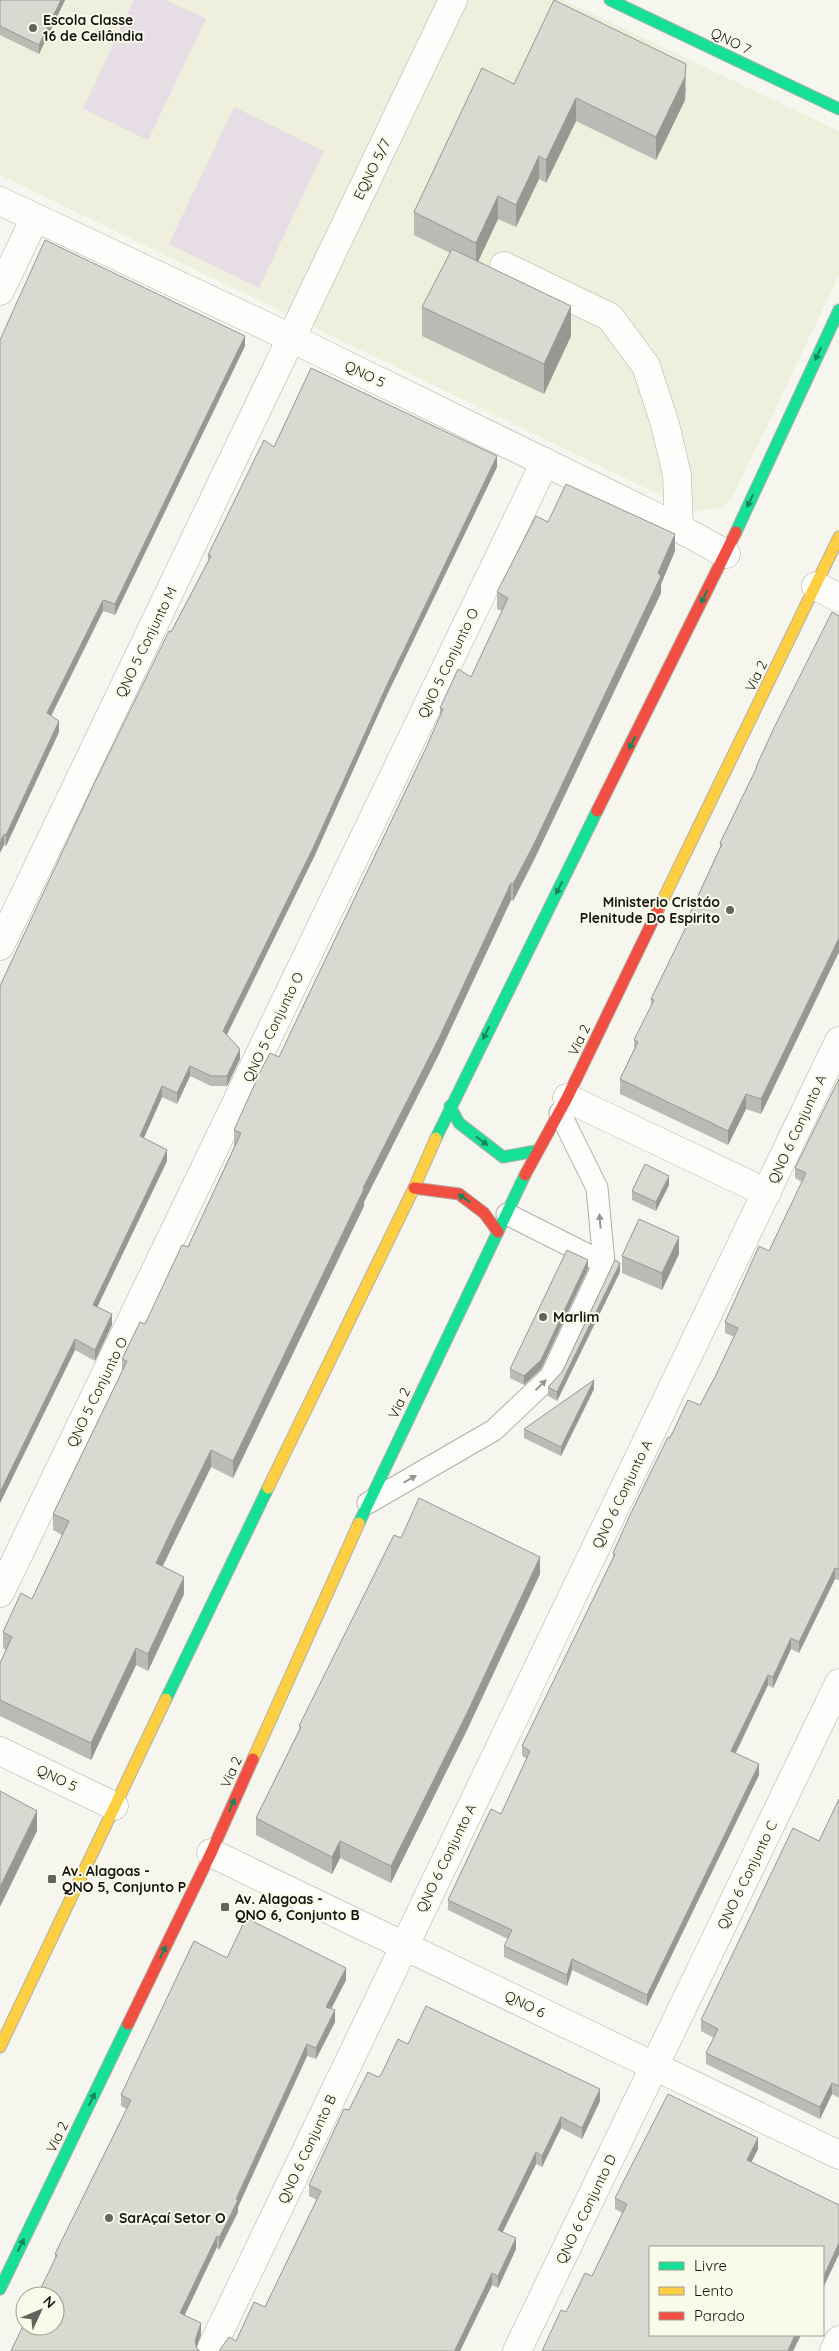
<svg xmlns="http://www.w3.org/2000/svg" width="839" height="2351" viewBox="0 0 839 2351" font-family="Quicksand,sans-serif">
  <rect width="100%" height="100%" fill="#f6f6ee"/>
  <polygon fill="#efefde" points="0,0 564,0 839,131 839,276 731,500 720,508 693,511 0,175"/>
  <g fill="#e6dde5">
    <polygon points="134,0 166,0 206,19 148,140 83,109"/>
    <polygon points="234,107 324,151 259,288 169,244"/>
  </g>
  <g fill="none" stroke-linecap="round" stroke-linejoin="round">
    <g stroke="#b0b0a9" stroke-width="23">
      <g id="lane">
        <polyline points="507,1214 604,1263"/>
        <polyline points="368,1503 494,1430 551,1376 604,1263 597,1188 560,1113"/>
      </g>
    </g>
    <g stroke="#b0b0a9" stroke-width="29">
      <g id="street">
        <polyline points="0,201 291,338 679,528 726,554"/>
        <polyline points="504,266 610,317 646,366 665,424 677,475 679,528"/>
        <polyline points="0,291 35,218"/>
        <polyline points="816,586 839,598"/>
        <polyline points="0,946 453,0"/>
        <polyline points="567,1098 767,1193"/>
        <polyline points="0,1593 545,462"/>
        <polyline points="0,1751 114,1806"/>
        <polyline points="211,1853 839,2155"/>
        <polyline points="210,2351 839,1041"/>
        <polyline points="517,2351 839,1683"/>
        <polyline points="834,2351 839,2340"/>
      </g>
    </g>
    <g stroke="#b0b0a9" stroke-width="13">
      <g id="fast">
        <polyline points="610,0 839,109"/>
        <polyline points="736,532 839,310"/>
        <polyline points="450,1106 459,1123 503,1157 536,1151"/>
        <polyline points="436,1138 597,811"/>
        <polyline points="359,1523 525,1175"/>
        <polyline points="166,1699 268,1488"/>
        <polyline points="0,2289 128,2024"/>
      </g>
    </g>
    <g stroke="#b0b0a9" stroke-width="13">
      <g id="slow">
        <polyline points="658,910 839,537"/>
        <polyline points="268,1488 414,1188 436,1138"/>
        <polyline points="253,1759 359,1523"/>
        <polyline points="0,2047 166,1699"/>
      </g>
    </g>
    <g stroke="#b0b0a9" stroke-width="13">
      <g id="jam">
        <polyline points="597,811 736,532"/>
        <polyline points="525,1175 567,1098 658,910"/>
        <polyline points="414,1188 459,1194 484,1213 498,1232"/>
        <polyline points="128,2024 211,1853 253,1759"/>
      </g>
    </g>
    <use href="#lane" stroke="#fefefc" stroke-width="21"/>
    <use href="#street" stroke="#fefefc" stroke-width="28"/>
    <use href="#fast" stroke="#16e098" stroke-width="11"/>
    <use href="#slow" stroke="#ffcf43" stroke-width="11"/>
    <use href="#jam" stroke="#f24e42" stroke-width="11"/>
  </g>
  <g fill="#bbbbb5">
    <polygon points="0,0 65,0 39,54 0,35"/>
    <polygon points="514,84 686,87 685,100 656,160 576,121 546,183 539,179 516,227 498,219 478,261 571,336 544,394 422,336 422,307 450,253 414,235 414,212"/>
    <polygon points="0,340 245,346 115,615 103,611 51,716 59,732 6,846 4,845"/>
    <polygon points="274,447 497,467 386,697 314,857 227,1035 240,1059 227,1086 211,1086 190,1076 177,1104 162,1097 143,1138 167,1161 97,1307 112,1325 95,1361 75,1350 0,1503 171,632 208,561 208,555"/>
    <polygon points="548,522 675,551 661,584 661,593 533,862 513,901 511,900 439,1054 364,1202 364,1206 233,1478 211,1467 162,1566 184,1594 148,1671 136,1665 91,1760 0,1716 0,1663 6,1650 3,1648 3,1632 32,1599 62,1535 53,1530 53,1514 122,1371 122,1359 145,1324 188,1247 234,1147 234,1130 279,1057 426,748 440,716 440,708 471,677 502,611 497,609 497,592"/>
    <polygon points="839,616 839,952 761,1114 746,1109 728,1145 620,1094 620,1079 634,1049 634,1040 651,1006 651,999 686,927 686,922 720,847 720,843 756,771 756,767"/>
    <polygon points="839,1079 839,1580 835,1579 799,1653 791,1649 773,1688 768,1685 736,1753 759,1775 647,2006 572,1970 567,1986 504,1957 504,1946 508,1939 448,1910 448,1900 501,1814 527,1759 522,1756 522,1746 613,1559 613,1553 670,1438 700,1405 715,1377 734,1337 725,1333 725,1322 769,1251 802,1182 795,1178 795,1168"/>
    <polygon points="669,1185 656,1211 632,1200 632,1191"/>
    <polygon points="679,1254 662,1290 622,1273 622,1256"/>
    <polygon points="588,1269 541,1369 524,1385 510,1378 510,1369"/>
    <polygon points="620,1272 557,1401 548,1396 548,1387 562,1372"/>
    <polygon points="594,1389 561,1456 524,1438 524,1429"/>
    <polygon points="401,1538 540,1574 467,1730 391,1883 340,1858 332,1874 256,1835 256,1818 299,1730 299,1726"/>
    <polygon points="839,1799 839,2098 832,2094 820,2119 706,2064 706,2053 714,2038 701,2031 701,2020 819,1841"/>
    <polygon points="227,1958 346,1980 331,2009 335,2022 316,2059 307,2056 238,2207 238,2212 219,2250 217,2247 184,2315 201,2335 197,2347 197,2349 55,2260 55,2254 127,2109 121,2106 121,2095"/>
    <polygon points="408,2044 600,2101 582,2139 561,2128 542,2167 536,2164 503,2232 516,2249 498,2288 492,2285 460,2351 219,2351 236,2341 265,2307 317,2200 309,2196 309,2185 349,2110 378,2077 381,2075"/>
    <polygon points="758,2149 751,2162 839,2254 823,2288 823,2247 801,2335 793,2351 542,2351 566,2312 592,2276 622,2213 615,2209 615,2198"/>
  </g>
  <g fill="#989893">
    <polygon points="61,0 65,0 39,54 39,45"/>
    <polygon points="686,64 685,100 656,160 656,137"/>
    <polygon points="576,98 576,121 546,183 546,160"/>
    <polygon points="539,156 539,179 516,227 516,205"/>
    <polygon points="498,196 498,219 476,266 476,243"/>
    <polygon points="571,306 571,336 544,394 544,364"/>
    <polygon points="245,336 245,346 115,615 115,604"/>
    <polygon points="497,456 497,467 386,697 314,857 223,1042 223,1031 386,687"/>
    <polygon points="675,534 675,551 661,584 661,593 533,862 513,901 513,884"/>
    <polygon points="103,600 103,611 47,724 47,713"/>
    <polygon points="59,721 59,732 6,846 6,835"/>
    <polygon points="4,834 4,845 0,853 0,843"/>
    <polygon points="511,883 511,900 439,1054 364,1202 364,1206 233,1478 233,1461 363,1188"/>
    <polygon points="839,938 839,952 761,1114 761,1099"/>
    <polygon points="240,1049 240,1059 227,1086 227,1076"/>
    <polygon points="190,1066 190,1076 177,1104 177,1093"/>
    <polygon points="162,1086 162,1097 140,1147 140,1136"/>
    <polygon points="746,1094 746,1109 728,1145 728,1131"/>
    <polygon points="167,1150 167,1161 93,1316 93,1305"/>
    <polygon points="669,1176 669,1185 656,1211 656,1202"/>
    <polygon points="679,1237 679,1254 662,1290 662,1273"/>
    <polygon points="588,1260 588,1269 541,1369 524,1385 524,1376"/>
    <polygon points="620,1263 620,1272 557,1401 557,1392"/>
    <polygon points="112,1314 112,1325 95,1361 95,1350"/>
    <polygon points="75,1339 75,1350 0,1503 0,1492"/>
    <polygon points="594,1380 594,1389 561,1456 561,1447"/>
    <polygon points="211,1450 211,1467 156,1580 156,1563"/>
    <polygon points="540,1557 540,1574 467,1730 391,1883 391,1866"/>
    <polygon points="835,1568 835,1579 799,1653 799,1642"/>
    <polygon points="184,1577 184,1594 148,1671 148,1654"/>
    <polygon points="791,1638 791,1649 773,1688 773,1677"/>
    <polygon points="136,1648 136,1665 91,1760 91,1743"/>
    <polygon points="768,1675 768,1685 731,1762 731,1751"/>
    <polygon points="759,1764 759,1775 647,2006 647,1995"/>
    <polygon points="37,1811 37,1831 0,1907 0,1887"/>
    <polygon points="340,1841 340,1858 332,1874 332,1857"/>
    <polygon points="572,1959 572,1970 567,1986 567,1975"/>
    <polygon points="346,1968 346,1980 326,2019 326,2007"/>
    <polygon points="335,2010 335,2022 316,2059 316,2048"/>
    <polygon points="307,2044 307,2056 238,2207 238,2212 219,2250 219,2238"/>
    <polygon points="832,2083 832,2094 820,2119 820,2107"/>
    <polygon points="600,2089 600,2101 582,2139 582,2128"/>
    <polygon points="561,2117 561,2128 542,2167 542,2156"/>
    <polygon points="758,2138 758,2149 747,2171 747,2160"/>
    <polygon points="536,2152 536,2164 498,2241 498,2230"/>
    <polygon points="217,2236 217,2247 180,2325 180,2313"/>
    <polygon points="516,2238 516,2249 498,2288 498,2276"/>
    <polygon points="839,2243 839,2254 823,2288 823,2278"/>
    <polygon points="492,2273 492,2285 460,2351 455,2351"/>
    <polygon points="201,2323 201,2335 195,2351 195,2341"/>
    <polygon points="795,2335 801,2335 793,2351 788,2351"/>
  </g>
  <g fill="#d9d9d2" stroke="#989893">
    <polygon points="0,0 61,0 39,45 0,26"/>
    <polygon points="554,0 686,64 685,77 656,137 576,98 546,160 539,156 516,205 498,196 476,243 414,212 482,68 514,84"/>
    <polygon points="45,240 245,336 115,604 103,600 47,713 59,721 6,835 4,834 0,843 0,340"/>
    <polygon points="452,249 571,306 544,364 422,307"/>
    <polygon points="311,368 497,456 386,687 314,846 223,1031 240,1049 227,1076 211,1076 190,1066 177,1093 162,1086 140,1136 167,1150 93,1305 112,1314 95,1350 75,1339 0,1492 0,986 94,784 169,631 171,632 211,556 208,555 264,440 274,447"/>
    <polygon points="566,484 675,534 658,573 661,576 533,846 513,884 511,883 439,1038 363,1188 364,1189 233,1461 211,1450 174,1525 156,1563 184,1577 148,1654 136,1648 91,1743 0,1700 0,1663 12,1637 3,1632 21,1593 32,1599 69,1521 53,1514 127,1361 122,1359 140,1322 145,1324 182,1245 188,1247 241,1133 234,1130 261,1070 270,1053 279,1057 426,748 443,709 440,708 458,669 471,677 508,598 497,592 536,516 548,522"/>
    <polygon points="832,612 839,616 839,938 761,1099 746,1094 728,1131 620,1079 638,1042 634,1040 654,1000 651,999 688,923 686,922 722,844 720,843 757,767 756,767 774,728"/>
    <polygon points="839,1079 839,1569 835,1568 799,1642 791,1638 773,1677 768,1675 731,1751 759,1764 647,1995 572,1959 567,1975 504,1946 512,1930 448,1900 491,1809 501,1814 530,1751 522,1746 615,1554 613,1553 630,1515 668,1437 670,1438 688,1400 700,1405 715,1377 738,1328 725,1322 759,1246 769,1251 806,1173 795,1168"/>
    <polygon points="645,1164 669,1176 656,1202 632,1191"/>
    <polygon points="639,1219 679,1237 662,1273 622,1256"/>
    <polygon points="567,1250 588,1260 541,1360 524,1376 510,1369"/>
    <polygon points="615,1260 620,1263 557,1392 548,1387 562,1372"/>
    <polygon points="594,1380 561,1447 524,1429"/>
    <polygon points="419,1498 540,1557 467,1713 391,1866 340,1841 332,1857 256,1818 301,1727 299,1726 394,1535 401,1538"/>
    <polygon points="0,1791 37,1811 0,1887"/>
    <polygon points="839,1799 839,2086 832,2083 820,2107 706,2053 718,2029 701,2020 793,1828 819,1841"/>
    <polygon points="246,1918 346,1968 326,2007 335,2010 316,2048 307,2044 236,2199 238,2200 219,2238 217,2236 180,2313 201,2323 195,2341 197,2349 200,2351 11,2351 25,2322 25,2326 55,2326 55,2296 37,2296 57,2255 55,2254 131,2100 121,2095 194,1941 227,1958"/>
    <polygon points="426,2006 600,2089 582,2128 561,2117 542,2156 536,2152 498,2230 516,2238 498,2276 492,2273 455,2350 457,2351 219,2351 229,2337 236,2341 254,2302 265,2307 321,2191 309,2185 344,2109 349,2110 368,2072 378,2077 381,2075 398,2039 408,2044"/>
    <polygon points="668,2094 758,2138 747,2160 839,2205 839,2243 823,2278 823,2247 650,2247 650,2335 795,2335 788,2351 542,2351 561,2310 566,2312 585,2273 592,2276 627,2204 615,2198"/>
  </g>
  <defs><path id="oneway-solid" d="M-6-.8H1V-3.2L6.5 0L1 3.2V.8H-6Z" transform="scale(1.25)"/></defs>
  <g fill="#16855a">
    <use href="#oneway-solid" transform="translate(818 354) rotate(115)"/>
    <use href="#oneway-solid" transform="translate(750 501) rotate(115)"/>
    <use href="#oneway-solid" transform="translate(704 597) rotate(117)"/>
    <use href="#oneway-solid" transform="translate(632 743) rotate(117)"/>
    <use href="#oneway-solid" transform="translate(559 888) rotate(117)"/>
    <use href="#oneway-solid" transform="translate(486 1033) rotate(117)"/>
    <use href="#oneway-solid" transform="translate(482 1141) rotate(37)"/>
    <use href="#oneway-solid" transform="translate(464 1198) rotate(-147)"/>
    <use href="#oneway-solid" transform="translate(232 1805) rotate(-66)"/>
    <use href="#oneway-solid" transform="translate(163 1952) rotate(-64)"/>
    <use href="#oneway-solid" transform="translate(92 2099) rotate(-64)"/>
    <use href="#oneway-solid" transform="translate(21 2245) rotate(-64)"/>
  </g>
  <g fill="#959591">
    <use href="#oneway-solid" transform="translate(600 1221) rotate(-95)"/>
    <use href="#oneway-solid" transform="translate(541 1385) rotate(-44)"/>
    <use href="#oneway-solid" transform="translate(410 1479) rotate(-30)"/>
  </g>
  <g fill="#64645d" stroke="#fafaea" stroke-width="2">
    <circle cx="33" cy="28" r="5"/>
    <circle cx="730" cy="910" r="5"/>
    <circle cx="543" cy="1317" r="5"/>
    <rect x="47" y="1874" width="10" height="10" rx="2.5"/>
    <rect x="220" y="1902" width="10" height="10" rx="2.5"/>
    <circle cx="109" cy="2218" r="5"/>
  </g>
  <g text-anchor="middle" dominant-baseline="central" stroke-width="4" stroke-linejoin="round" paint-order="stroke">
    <g font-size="14" font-weight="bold" fill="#15150f" stroke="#fafaea" text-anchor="start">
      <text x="43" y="20">Escola Classe<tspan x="43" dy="16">16 de Ceilândia</tspan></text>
      <text x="720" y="902" text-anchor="end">Ministerio Cristáo<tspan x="720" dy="16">Plenitude Do Espirito</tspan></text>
      <text x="553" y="1317">Marlim</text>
      <text x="62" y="1871">Av. Alagoas -<tspan x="62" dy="16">QNO 5, Conjunto P</tspan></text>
      <text x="235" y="1899">Av. Alagoas -<tspan x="235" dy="16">QNO 6, Conjunto B</tspan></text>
      <text x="119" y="2218">SarAçaí Setor O</text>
    </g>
    <g font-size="14" fill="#15150f" stroke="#fafaea">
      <text transform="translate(731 41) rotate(26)">QNO 7</text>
      <text transform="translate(372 169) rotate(-64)">EQNO 5/7</text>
      <text transform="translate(365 374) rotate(26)">QNO 5</text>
      <text transform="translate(146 642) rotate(-64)">QNO 5 Conjunto M</text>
      <text transform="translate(448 663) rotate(-64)">QNO 5 Conjunto O</text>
      <text transform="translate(756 676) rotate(-64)">Via 2</text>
      <text transform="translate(273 1027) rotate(-64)">QNO 5 Conjunto O</text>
      <text transform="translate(579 1040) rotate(-64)">Via 2</text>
      <text transform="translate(797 1129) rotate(-65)">QNO 6 Conjunto A</text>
      <text transform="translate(97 1392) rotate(-64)">QNO 5 Conjunto O</text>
      <text transform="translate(399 1403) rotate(-64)">Via 2</text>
      <text transform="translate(622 1494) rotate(-64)">QNO 6 Conjunto A</text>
      <text transform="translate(231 1772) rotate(-66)">Via 2</text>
      <text transform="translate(57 1778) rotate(26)">QNO 5</text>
      <text transform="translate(446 1858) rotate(-64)">QNO 6 Conjunto A</text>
      <text transform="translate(747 1875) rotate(-64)">QNO 6 Conjunto C</text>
      <text transform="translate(525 2004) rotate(26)">QNO 6</text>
      <text transform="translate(57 2137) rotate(-64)">Via 2</text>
      <text transform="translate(307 2149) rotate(-65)">QNO 6 Conjunto B</text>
      <text transform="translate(586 2209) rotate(-64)">QNO 6 Conjunto D</text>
    </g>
  </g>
  <rect x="649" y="2246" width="175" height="90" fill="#fafaea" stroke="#9e9e92"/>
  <rect x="659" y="2262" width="25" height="8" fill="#16e098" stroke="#9e9e92"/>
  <text x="694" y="2271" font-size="15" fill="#15150f">Livre</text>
  <rect x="659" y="2287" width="25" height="8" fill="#ffcf43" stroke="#9e9e92"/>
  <text x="694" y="2296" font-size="15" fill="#15150f">Lento</text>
  <rect x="659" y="2312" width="25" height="8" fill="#f24e42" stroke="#9e9e92"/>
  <text x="694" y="2321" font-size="15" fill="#15150f">Parado</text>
  <g transform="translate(40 2311) rotate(46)"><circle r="24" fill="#fafaea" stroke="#9e9e92"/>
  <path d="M0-4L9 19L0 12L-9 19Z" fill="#64645d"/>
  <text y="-8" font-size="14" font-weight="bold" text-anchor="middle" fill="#15150f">N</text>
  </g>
</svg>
